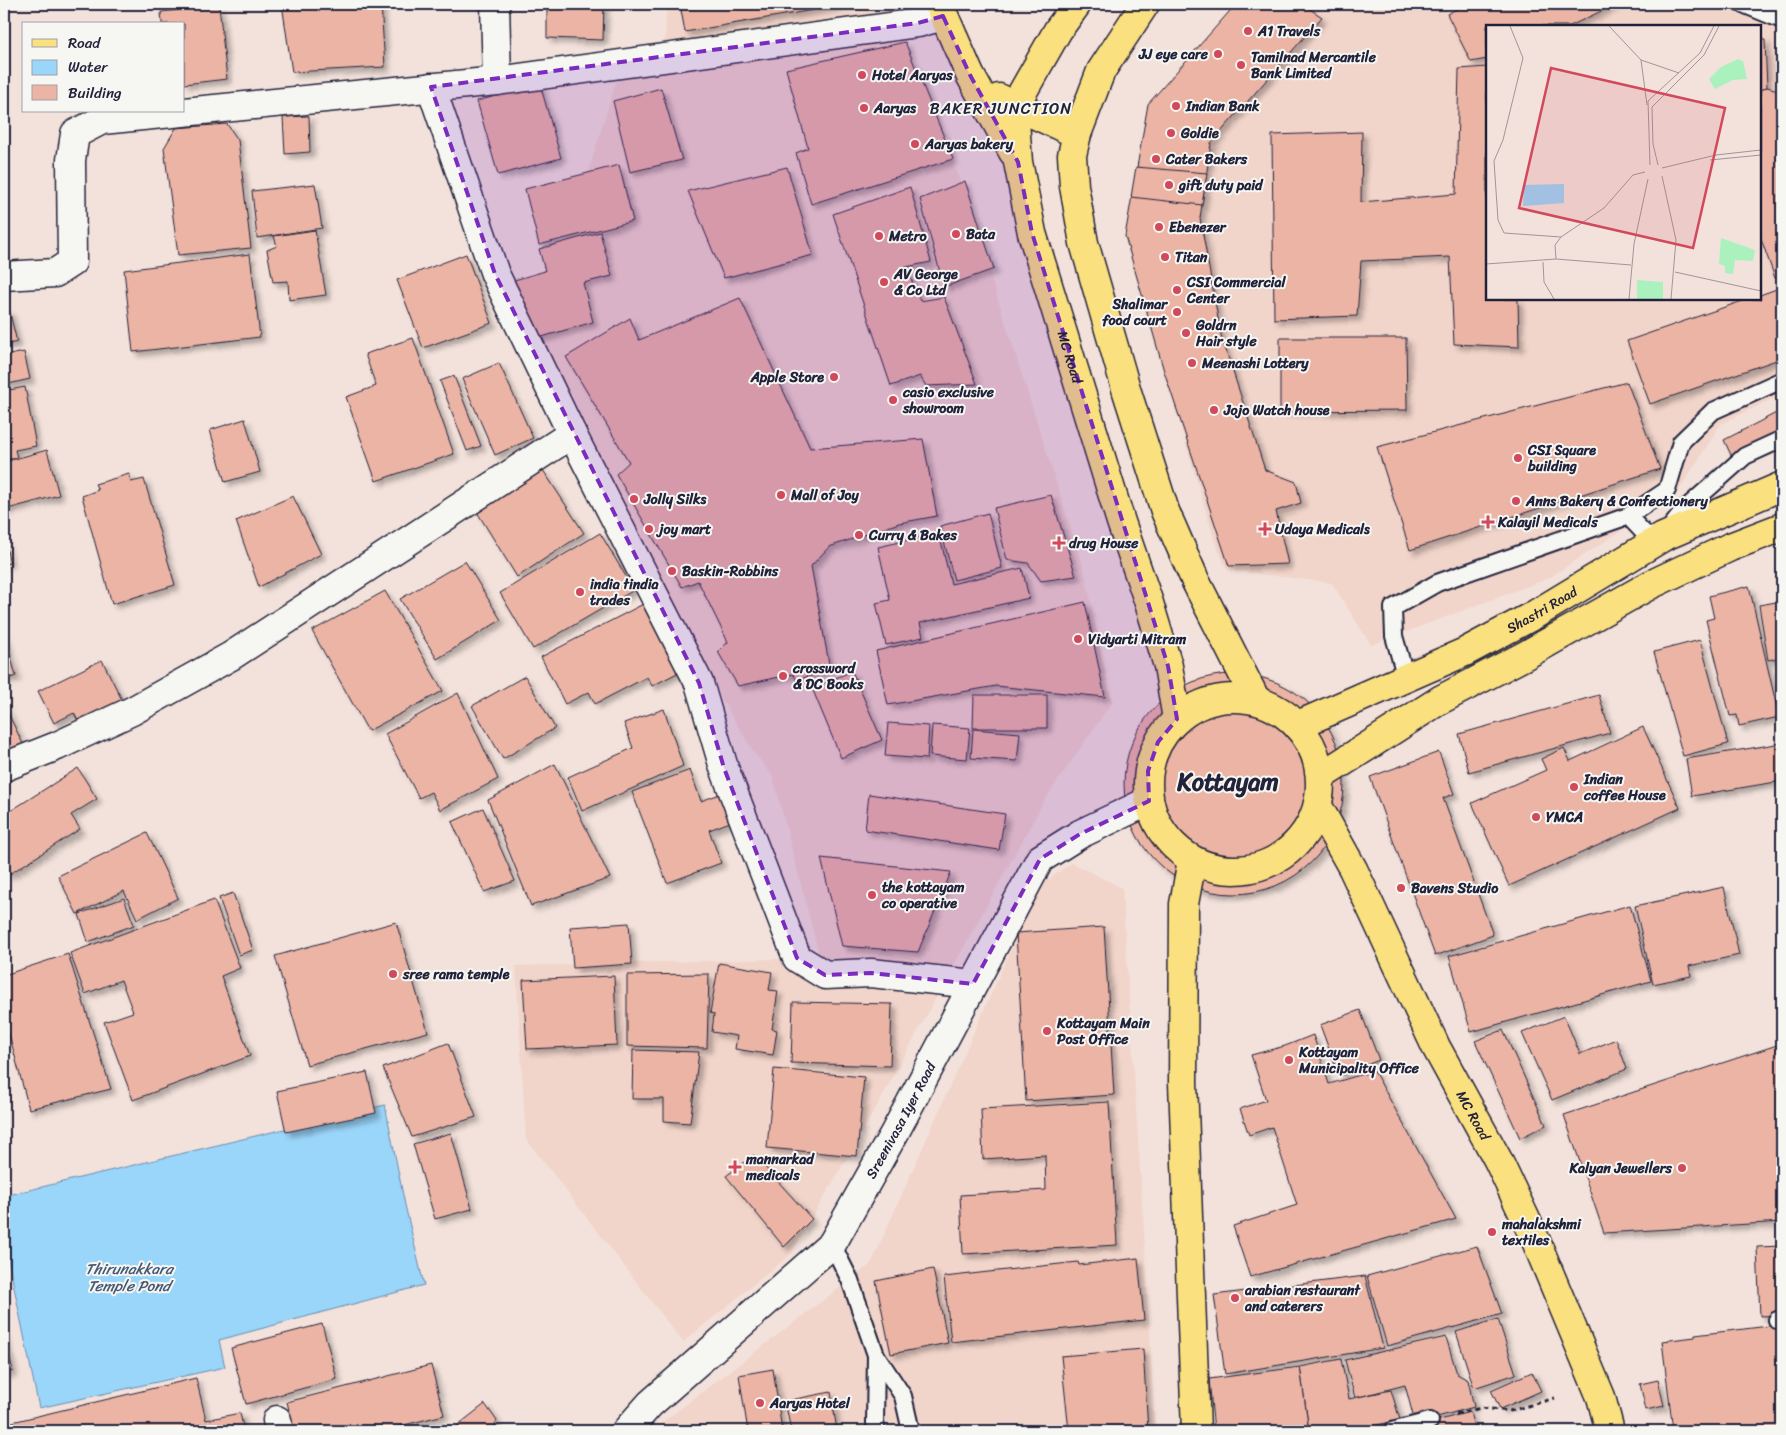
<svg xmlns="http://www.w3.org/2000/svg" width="1786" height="1435" viewBox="0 0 1786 1435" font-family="Sriracha,sans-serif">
  <defs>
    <filter id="shadow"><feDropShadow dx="4.5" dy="4.5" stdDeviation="2.5" flood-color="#0004"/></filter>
  </defs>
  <rect width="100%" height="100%" fill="#f3e2db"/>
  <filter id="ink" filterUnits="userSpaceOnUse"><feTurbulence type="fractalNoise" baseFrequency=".02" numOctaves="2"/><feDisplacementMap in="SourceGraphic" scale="10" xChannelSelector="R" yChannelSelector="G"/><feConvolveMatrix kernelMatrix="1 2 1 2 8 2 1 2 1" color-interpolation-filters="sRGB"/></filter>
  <g filter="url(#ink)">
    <g fill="#f1d4ca" fill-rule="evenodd">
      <polygon points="667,4 910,4 912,10 664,53"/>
      <path d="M1236,4H1431L1434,11L1438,4H1782V394L1721,424L1676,495L1549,578L1371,645L1332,583L1227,570L1214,539L1125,236L1148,104ZM1487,26H1760V299H1487Z"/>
      <polygon points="901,30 953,159 1084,569 1112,702 1044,801 878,1104 791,1254 683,1342 526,1139 516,966 820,958 773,777 753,751 638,559 537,338 619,72"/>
      <polygon points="1072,863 1122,888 1147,1279 1155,1431 651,1431 871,1264 1039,886"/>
    </g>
    <polygon fill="#9ad5fa" stroke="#6a8dae" points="385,1105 405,1205 424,1285 219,1340 225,1367 39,1408 4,1239 4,1196"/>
    <g fill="#ecb4a4" stroke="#22223b" filter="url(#shadow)">
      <polygon points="282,4 381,4 385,67 292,72"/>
      <polygon points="547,4 604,4 603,40 547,38"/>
      <polygon points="680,4 848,4 685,32"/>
      <polygon points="1236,4 1302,4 1322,17 1211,143 1200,218 1221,335 1265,470 1296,482 1301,503 1276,511 1288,564 1229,566 1164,371 1125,236 1148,104"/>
      <polygon points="1466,4 1616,4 1570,26 1487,26 1487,59 1471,62 1447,14"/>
      <polygon points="219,6 227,79 184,84 184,24 162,24 161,12"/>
      <polygon points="1760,39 1765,40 1767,87 1760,90"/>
      <polygon points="905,42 953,159 811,204 796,153 808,148 786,69"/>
      <polygon points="1487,67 1487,299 1518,299 1519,347 1454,344 1450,257 1361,261 1357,316 1274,319 1272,135 1362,132 1361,202 1456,194 1459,69"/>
      <polygon points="540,84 561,158 498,175 477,101"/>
      <polygon points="1767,87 1782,91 1782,276 1775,278 1760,236 1760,90"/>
      <polygon points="661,88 682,160 630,172 613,101"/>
      <polygon points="309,116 310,152 285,154 283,117"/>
      <polygon points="227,124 238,140 251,248 178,255 164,148 176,128"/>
      <polygon points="619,165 633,221 539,245 525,189"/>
      <polygon points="787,167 813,255 724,278 688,191"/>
      <polygon points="1136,167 1207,173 1202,205 1131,197"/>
      <polygon points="965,181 994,269 944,287 920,199"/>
      <polygon points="315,184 322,228 257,238 252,191"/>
      <polygon points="910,187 931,262 906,267 920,301 944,297 977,384 926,386 920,376 891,386 833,214"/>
      <polygon points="315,230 326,295 289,300 288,281 273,282 267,250 277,246 274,236"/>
      <polygon points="600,232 612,276 583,283 593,322 528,341 511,281 545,271 539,249"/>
      <polygon points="250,254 260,337 133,352 124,270"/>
      <polygon points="466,254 492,323 423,348 397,280"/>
      <polygon points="1782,287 1782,358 1650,404 1627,341 1748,299 1760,299 1760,295"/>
      <polygon points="740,298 810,448 923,439 937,516 899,523 829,547 811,566 830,669 797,680 793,674 738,686 718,652 728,642 698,581 682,587 616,474 629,462 566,357 630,318 639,340"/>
      <polygon points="9,310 17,342 4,345 4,312"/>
      <polygon points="413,338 454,454 376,481 346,397 376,386 365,354"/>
      <polygon points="1280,338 1406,338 1407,410 1280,411"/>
      <polygon points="24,352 30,379 4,385 4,356"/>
      <polygon points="499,363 533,438 495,455 462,379"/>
      <polygon points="454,376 481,446 467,451 440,381"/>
      <polygon points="1627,382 1660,469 1410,550 1377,447"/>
      <polygon points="25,387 36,446 15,450 17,457 4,460 4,391"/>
      <polygon points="1782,410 1782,430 1732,457 1724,440"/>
      <polygon points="245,419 260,472 225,482 210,430"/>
      <polygon points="47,450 59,495 4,510 4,462"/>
      <polygon points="543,470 584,533 517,577 477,512"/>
      <polygon points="129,474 131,482 144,479 175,585 112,604 82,496 98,490 95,484"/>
      <polygon points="1051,495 1076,576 1041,581 1028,563 1007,560 994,508"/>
      <polygon points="293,496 321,554 259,587 236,521"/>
      <polygon points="988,513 1002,568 954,580 940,526"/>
      <polygon points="600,533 634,590 533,649 500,593"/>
      <polygon points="939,533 951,584 1022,568 1029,598 920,623 923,637 886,645 876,603 890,600 878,547"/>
      <polygon points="4,539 10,563 4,564"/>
      <polygon points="465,561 501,620 437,659 400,599"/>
      <polygon points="1749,586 1779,717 1739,726 1737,715 1730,716 1706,620 1714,618 1709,596"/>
      <polygon points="385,591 443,691 368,731 312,631"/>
      <polygon points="651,600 687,668 652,686 647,677 595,704 589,692 565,704 541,657"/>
      <polygon points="1782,601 1782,657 1768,660 1759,605"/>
      <polygon points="1085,602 1105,697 996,686 888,705 876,651"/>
      <polygon points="4,633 16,676 4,680"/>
      <polygon points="1700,640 1728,744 1683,756 1654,652"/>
      <polygon points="102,660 125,706 81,727 74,713 54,723 38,691"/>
      <polygon points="852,671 882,740 841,758 812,688"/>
      <circle cx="1234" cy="784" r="110"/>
      <polygon points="525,676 555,728 503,759 472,706"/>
      <polygon points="458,693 498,779 440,810 431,792 419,798 385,734"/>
      <polygon points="974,695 1047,695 1047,728 973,728"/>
      <polygon points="1599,695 1610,733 1469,772 1459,734"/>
      <polygon points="4,705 25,748 4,759"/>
      <polygon points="664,709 683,766 582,811 568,777 633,748 624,723"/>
      <polygon points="888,723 929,726 927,759 885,756"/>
      <polygon points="932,725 970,728 967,759 930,756"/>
      <polygon points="1643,727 1680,808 1509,886 1472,803 1546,770 1541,759 1564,748 1570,761"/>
      <polygon points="973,729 1020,733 1017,761 971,758"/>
      <polygon points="1782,743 1782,781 1692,796 1686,759"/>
      <polygon points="1439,752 1454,794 1443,798 1493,935 1435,956 1370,777"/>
      <polygon points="555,764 610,878 531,906 488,800"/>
      <polygon points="78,768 97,799 71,815 80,829 8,875 4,868 4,815"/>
      <polygon points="690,770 701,801 728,791 738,819 709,830 721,863 667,883 632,792"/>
      <polygon points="869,794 1005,814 999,850 865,830"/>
      <polygon points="483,808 515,881 484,892 452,822"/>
      <polygon points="147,833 178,898 137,919 124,891 77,914 58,876"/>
      <polygon points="821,858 951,872 918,952 842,946"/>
      <polygon points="1724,887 1739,955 1689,966 1691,976 1653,984 1635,906"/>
      <polygon points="233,893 253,950 239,955 219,898"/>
      <polygon points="124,898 134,925 88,942 79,914"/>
      <polygon points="214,900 240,968 221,976 250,1056 133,1100 104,1022 133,1012 121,980 85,994 70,953"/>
      <polygon points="1630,905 1651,981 1471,1032 1449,956"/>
      <polygon points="396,922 428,1032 307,1065 275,956"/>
      <polygon points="629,923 632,964 573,968 570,927"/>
      <polygon points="1104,927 1114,1095 1026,1101 1016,933"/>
      <polygon points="68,954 111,1089 29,1109 4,1015 4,975"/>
      <polygon points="719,963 772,972 769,990 778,991 772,1029 777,1030 773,1055 735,1049 737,1036 712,1032 714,1014 710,1013"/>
      <polygon points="709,974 707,1048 627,1046 627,975"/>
      <polygon points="614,976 617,1045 527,1049 523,980"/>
      <polygon points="793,1002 892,1004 890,1066 791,1063"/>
      <polygon points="1360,1010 1379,1060 1339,1076 1320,1025"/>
      <polygon points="1564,1016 1580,1054 1616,1039 1627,1069 1552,1100 1522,1033"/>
      <polygon points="1503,1030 1546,1125 1520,1138 1475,1041"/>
      <polygon points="1313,1035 1329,1084 1374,1071 1456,1219 1250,1277 1233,1226 1297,1205 1272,1127 1249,1135 1240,1109 1266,1100 1251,1055 1285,1046"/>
      <polygon points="448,1043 476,1117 412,1137 383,1068"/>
      <polygon points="1777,1045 1782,1066 1782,1222 1604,1233 1564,1115"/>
      <polygon points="633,1050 699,1052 690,1123 664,1121 664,1099 632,1099"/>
      <polygon points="774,1069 864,1077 857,1156 767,1148"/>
      <polygon points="367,1072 376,1113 286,1132 277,1091"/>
      <polygon points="1109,1102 1117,1245 963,1254 960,1195 1046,1190 1045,1155 983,1159 981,1109"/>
      <polygon points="451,1133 472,1209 435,1219 413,1144"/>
      <polygon points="754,1155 812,1219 784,1247 726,1176"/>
      <polygon points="1477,1246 1502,1314 1387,1346 1367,1276"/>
      <polygon points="1782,1246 1782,1315 1760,1316 1757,1247"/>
      <polygon points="1138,1258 1144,1320 951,1342 944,1277 1078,1262 1079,1265"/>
      <polygon points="933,1269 948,1343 891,1354 876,1281"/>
      <polygon points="1365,1276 1383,1348 1225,1374 1214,1295"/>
      <polygon points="1498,1319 1516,1374 1474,1388 1456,1332"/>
      <polygon points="322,1324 337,1379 246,1404 231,1348"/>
      <polygon points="1777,1325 1782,1370 1782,1431 1673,1431 1662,1341 1695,1337 1695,1335"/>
      <polygon points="4,1333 13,1371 4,1374"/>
      <polygon points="1446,1337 1457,1374 1468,1380 1474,1407 1415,1423 1405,1385 1355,1398 1345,1360"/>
      <polygon points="1143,1349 1148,1431 1069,1431 1061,1356"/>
      <polygon points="1341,1359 1349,1399 1391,1390 1400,1420 1348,1431 1309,1431 1300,1367"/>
      <polygon points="431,1365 444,1415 380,1431 294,1431 287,1402"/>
      <polygon points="1300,1367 1309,1431 1214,1431 1209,1379"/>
      <polygon points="773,1369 782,1431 748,1431 739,1375"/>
      <polygon points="1532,1372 1541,1391 1500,1409 1491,1390"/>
      <polygon points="196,1378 206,1420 240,1413 244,1431 4,1431 4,1424"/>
      <polygon points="1658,1380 1664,1406 1646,1410 1640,1384"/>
      <polygon points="831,1392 837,1431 791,1431 785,1401"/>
      <polygon points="485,1404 497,1421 491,1431 463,1431 458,1425"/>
      <polygon points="1470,1412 1475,1431 1435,1431 1432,1422"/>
    </g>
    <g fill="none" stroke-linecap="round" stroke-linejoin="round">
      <g stroke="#22223b" stroke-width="20">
        <g id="lane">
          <polyline points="1743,4 1782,20"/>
          <polyline points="1628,516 1645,534 1663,537 1685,509 1745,456 1782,439"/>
          <polyline points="1406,678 1394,636 1393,608 1437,583 1628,516 1667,490 1681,442 1713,411 1782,380"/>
          <polyline points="832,1244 850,1280 876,1355 875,1423 877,1431"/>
          <polyline points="1777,1320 1782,1319"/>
          <polyline points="876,1355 903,1396 911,1431"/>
          <polyline points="1392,1431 1430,1421"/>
        </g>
      </g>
      <g stroke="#22223b" stroke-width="31">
        <g id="street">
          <polyline points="495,4 497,81"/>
          <polyline points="431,87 495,274 572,434 699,683 724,768 797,958 825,975 871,973 973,984"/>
          <polyline points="4,276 55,273 72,262 71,160 75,134 102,120 497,81 918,23 943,16"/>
          <polyline points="4,767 57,746 132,711 231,656 572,434"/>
          <polyline points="277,1420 279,1431"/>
        </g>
      </g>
      <g stroke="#22223b" stroke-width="31">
        <g id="secondary">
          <path id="s1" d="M626,1431L650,1404L832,1244L895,1132L1040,859L1080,834L1149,801"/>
        </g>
      </g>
      <g stroke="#22223b" stroke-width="31">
        <g id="primary">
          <polyline points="939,4 970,75 1013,152"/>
          <path id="s2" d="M1077,4L1058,30L1014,107L1018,162L1032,233L1121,522L1149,603L1168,666L1177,719"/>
          <polyline points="1145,4 1101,71 1077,134 1072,155 1074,186 1084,243 1127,392 1165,511 1196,582 1256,700"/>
          <polyline points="999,98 1077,134"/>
        </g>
      </g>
      <g stroke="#22223b" stroke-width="31">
        <g id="highway">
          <circle cx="1234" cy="784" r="86"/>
          <path id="s3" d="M1298,725L1465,652L1534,615L1663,537L1782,486"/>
          <polyline points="1321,776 1440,700 1524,656 1650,585 1730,547 1782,527"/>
          <path id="s4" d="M1319,808L1353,869L1436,1047L1498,1160L1536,1241L1601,1397L1610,1431"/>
          <polyline points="1192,860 1184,904 1183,1082 1196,1431"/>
        </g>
      </g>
      <polyline stroke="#22223b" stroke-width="3" stroke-dasharray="5 4" stroke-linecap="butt" points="1456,1414 1481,1408 1510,1411 1555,1398"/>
      <use href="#lane" stroke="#f6f6f2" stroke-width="16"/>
      <use href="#street" stroke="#f6f6f2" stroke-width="28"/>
      <use href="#secondary" stroke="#f6f6f2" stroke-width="28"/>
      <use href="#primary" stroke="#fbe080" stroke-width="28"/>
      <use href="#highway" stroke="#fbe080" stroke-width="28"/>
    </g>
  </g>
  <path fill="#7b2cbf" fill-opacity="0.2" stroke="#7b2cbf" stroke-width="4" stroke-dasharray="10 6" stroke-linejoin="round" d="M943,16L970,75L1018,162L1032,233L1168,666L1177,719L1158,742L1148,771L1149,801L1080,834L1040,859L973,984L871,973L825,975L797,958L724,768L699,683L495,274L431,87L918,23Z"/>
  <g fill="#d1495b" stroke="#f6f6f2" stroke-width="2">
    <circle cx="1248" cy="31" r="5"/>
    <circle cx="1218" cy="54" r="5"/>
    <circle cx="1241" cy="65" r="5"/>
    <circle cx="862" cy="75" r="5"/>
    <circle cx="1176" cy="106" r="5"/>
    <circle cx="864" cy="108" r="5"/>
    <circle cx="1171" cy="133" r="5"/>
    <circle cx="915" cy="144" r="5"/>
    <circle cx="1156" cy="159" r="5"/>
    <circle cx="1169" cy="185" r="5"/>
    <circle cx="1159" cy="227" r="5"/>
    <circle cx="956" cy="234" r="5"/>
    <circle cx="879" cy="236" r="5"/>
    <circle cx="1165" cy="257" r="5"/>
    <circle cx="884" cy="282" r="5"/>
    <circle cx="1177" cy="290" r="5"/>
    <circle cx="1177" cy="312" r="5"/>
    <circle cx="1186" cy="333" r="5"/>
    <circle cx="1192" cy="363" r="5"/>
    <circle cx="834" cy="377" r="5"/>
    <circle cx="893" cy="400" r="5"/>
    <circle cx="1214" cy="410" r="5"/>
    <circle cx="1518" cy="458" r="5"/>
    <circle cx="781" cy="495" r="5"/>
    <circle cx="634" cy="499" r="5"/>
    <circle cx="1516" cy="501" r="5"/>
    <path d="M1485.5 514.5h5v5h5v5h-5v5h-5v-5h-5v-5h5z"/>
    <circle cx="649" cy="529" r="5"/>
    <path d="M1262.5 521.5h5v5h5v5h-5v5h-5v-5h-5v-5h5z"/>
    <circle cx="859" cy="535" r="5"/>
    <path d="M1056.5 535.5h5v5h5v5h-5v5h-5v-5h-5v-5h5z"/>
    <circle cx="672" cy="571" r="5"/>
    <circle cx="580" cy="592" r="5"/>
    <circle cx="1078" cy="639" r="5"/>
    <circle cx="783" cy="676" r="5"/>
    <circle cx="1574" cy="787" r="5"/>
    <circle cx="1536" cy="817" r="5"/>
    <circle cx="1401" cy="888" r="5"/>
    <circle cx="872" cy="895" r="5"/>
    <circle cx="393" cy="974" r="5"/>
    <circle cx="1047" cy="1031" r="5"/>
    <circle cx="1289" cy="1060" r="5"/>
    <path d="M732.5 1159.5h5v5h5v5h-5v5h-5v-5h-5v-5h5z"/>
    <circle cx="1682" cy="1168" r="5"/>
    <circle cx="1492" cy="1232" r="5"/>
    <circle cx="1235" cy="1298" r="5"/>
    <circle cx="760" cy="1403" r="5"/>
  </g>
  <g text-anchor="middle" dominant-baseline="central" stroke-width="4" stroke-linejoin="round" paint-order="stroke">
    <g font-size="14" font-weight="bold" fill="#22223b" stroke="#f6f6f2" text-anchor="start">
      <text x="1258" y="31">A1 Travels</text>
      <text x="1208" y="54" text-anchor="end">JJ eye care</text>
      <text x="1251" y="57">Tamilnad Mercantile<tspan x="1251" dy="16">Bank Limited</tspan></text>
      <text x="872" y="75">Hotel Aaryas</text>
      <text x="1186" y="106">Indian Bank</text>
      <text x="874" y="108">Aaryas</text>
      <text x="1181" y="133">Goldie</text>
      <text x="925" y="144">Aaryas bakery</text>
      <text x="1166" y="159">Cater Bakers</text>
      <text x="1179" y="185">gift duty paid</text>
      <text x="1169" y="227">Ebenezer</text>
      <text x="966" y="234">Bata</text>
      <text x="889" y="236">Metro</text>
      <text x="1175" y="257">Titan</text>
      <text x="894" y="274">AV George<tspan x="894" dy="16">&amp; Co Ltd</tspan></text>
      <text x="1187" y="282">CSI Commercial<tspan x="1187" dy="16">Center</tspan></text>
      <text x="1167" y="304" text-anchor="end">Shalimar<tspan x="1167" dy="16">food court</tspan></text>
      <text x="1196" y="325">Goldrn<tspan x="1196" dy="16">Hair style</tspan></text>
      <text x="1202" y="363">Meenashi Lottery</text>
      <text x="824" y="377" text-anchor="end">Apple Store</text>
      <text x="903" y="392">casio exclusive<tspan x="903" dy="16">showroom</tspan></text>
      <text x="1224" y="410">Jojo Watch house</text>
      <text x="1528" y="450">CSI Square<tspan x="1528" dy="16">building</tspan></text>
      <text x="791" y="495">Mall of Joy</text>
      <text x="644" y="499">Jolly Silks</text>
      <text x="1526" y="501">Anns Bakery &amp; Confectionery</text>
      <text x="1498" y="522">Kalayil Medicals</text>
      <text x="659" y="529">joy mart</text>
      <text x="1275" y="529">Udaya Medicals</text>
      <text x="869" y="535">Curry &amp; Bakes</text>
      <text x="1069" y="543">drug House</text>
      <text x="682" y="571">Baskin-Robbins</text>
      <text x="590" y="584">india tindia<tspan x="590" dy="16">trades</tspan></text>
      <text x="1088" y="639">Vidyarti Mitram</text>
      <text x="793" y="668">crossword<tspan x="793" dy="16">&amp; DC Books</tspan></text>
      <text x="1584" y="779">Indian<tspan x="1584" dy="16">coffee House</tspan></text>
      <text x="1546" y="817">YMCA</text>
      <text x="882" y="887">the kottayam<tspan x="882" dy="16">co operative</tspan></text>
      <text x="1411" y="888">Bavens Studio</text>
      <text x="403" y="974">sree rama temple</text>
      <text x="1057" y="1023">Kottayam Main<tspan x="1057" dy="16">Post Office</tspan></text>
      <text x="1299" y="1052">Kottayam<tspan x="1299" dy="16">Municipality Office</tspan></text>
      <text x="746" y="1159">mannarkad<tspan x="746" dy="16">medicals</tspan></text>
      <text x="1672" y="1168" text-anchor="end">Kalyan Jewellers</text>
      <text x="1502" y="1224">mahalakshmi<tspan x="1502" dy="16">textiles</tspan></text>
      <text x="1245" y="1290">arabian restaurant<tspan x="1245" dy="16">and caterers</tspan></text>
      <text x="770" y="1403">Aaryas Hotel</text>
    </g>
    <g font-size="14" fill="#22223b" stroke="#f6f6f2">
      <text stroke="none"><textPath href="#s2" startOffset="378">MC Road</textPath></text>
      <text stroke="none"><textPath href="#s3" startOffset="270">Shastri Road</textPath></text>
      <text stroke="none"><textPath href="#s4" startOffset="344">MC Road</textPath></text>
      <text stroke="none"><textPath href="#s1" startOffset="420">Sreenivasa Iyer Road</textPath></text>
    </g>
    <g font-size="15" font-style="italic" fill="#465874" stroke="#f6f6f2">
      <text x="129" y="1269">Thirunakkara<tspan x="129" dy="17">Temple Pond</tspan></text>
    </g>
    <g font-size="16" letter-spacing="1" fill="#22223b" stroke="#f6f6f2">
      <text x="1001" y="108">BAKER JUNCTION</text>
    </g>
    <g font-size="24" font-weight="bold" fill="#22223b" stroke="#f6f6f2">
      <text x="1228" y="782">Kottayam</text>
    </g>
  </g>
  <g transform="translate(1486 25)">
    <rect width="275" height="275" fill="#f3e2db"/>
    <path d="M252,34L257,36L261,54L247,55L229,64L223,54L235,42ZM235,213L269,225L267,236L249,235L247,249L239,248V241L233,239ZM151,255L177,257V274H151Z" fill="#abf1bd"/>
    <path d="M78,159V178L37,181L38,160Z" fill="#9ad5fa"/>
    <path fill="none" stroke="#9f959b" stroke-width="1" d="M24,1L37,33L17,115L8,136L12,195L18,208L75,212M123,1L155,35L161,80M155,35L193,48M224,135L275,130M164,140L162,76L214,28L228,1M172,140L167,119L166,82L218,30L233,1M176,143L230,130L275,125M176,151L190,215L185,274M70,234L69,220L75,212L118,183L147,150L159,147M57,237L58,257L68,274M0,239L70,234L145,240M189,247L275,266M143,274L148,219L162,154"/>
    <path fill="#d1495b" fill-opacity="0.15" stroke="#d1495b" stroke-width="2.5" d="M65,43L239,83L207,223L33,183Z"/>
    <rect width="275" height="275" fill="none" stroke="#22223b" stroke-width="2.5"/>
  </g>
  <rect width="1786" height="1435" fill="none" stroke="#f6f6f2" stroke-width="20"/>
  <rect x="10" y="10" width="1766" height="1415" fill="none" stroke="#22223b" stroke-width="2" filter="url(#ink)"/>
  <rect x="22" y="22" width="162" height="90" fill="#f6f6f2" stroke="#a1a1a9"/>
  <rect x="32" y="39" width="25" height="8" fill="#fbe080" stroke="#a1a1a9"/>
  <text x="68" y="48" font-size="15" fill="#22223b">Road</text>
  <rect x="32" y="60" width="25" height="15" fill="#9ad5fa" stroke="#a1a1a9"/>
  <text x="68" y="72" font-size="15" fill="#22223b">Water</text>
  <rect x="32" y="85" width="25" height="15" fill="#ecb4a4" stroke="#a1a1a9"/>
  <text x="68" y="98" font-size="15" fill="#22223b">Building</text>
</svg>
